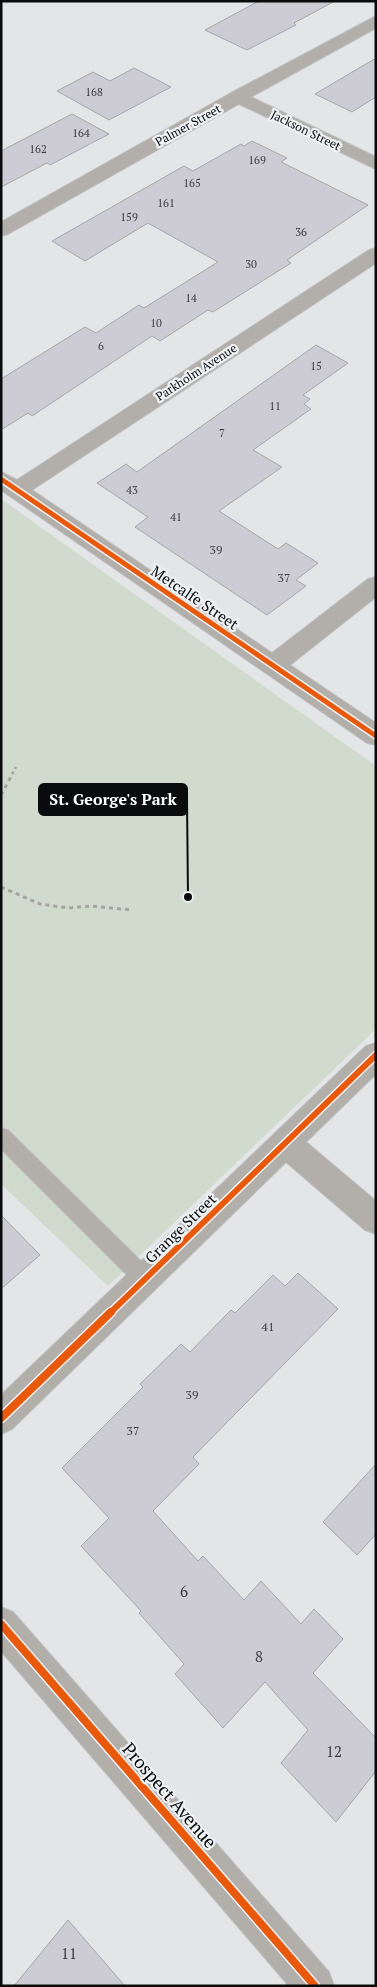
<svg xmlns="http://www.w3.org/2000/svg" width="377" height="1987" viewBox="0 0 377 1987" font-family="'PT Serif',serif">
  <rect width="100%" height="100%" fill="#e3e5e7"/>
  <polygon fill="#d0dbcd" points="1,499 376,766 376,1029 108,1286 1,1184"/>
  <g fill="#cdcbd3" stroke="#a6a7a9">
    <polygon points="259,1 335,1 294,23 296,25 247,50 205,30"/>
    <polygon points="376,58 376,97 352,112 315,94"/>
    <polygon points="134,68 171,87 109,120 57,91 93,72 110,81"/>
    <polygon points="72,114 109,134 50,165 47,163 1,187 1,151"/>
    <polygon points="252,141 287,158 281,162 368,205 287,260 291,263 213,312 208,310 160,341 152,336 32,416 28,413 1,430 1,379 85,327 96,333 139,305 144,308 218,262 148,223 85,261 52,241 184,166 193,171 241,144 244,146"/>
    <polygon points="316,345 348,363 303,395 310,399 304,404 311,409 253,450 282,467 219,511 278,549 286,543 318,563 296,580 306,586 267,615 135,527 148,517 97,483 126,464 137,472"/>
    <polygon points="1,1215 40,1255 1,1289"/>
    <polygon points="298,1273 338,1309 193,1457 199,1464 153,1511 198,1561 203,1556 244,1600 261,1581 301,1624 314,1609 343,1639 313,1673 376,1738 376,1771 336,1822 281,1763 308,1730 265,1682 223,1728 175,1674 184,1664 139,1613 141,1611 81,1546 109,1518 62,1468 143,1387 140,1384 181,1344 190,1352 231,1310 235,1313 273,1275 285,1286"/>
    <polygon points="376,1464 376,1534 357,1555 323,1522"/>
    <polygon points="68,1920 125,1986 14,1986"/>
  </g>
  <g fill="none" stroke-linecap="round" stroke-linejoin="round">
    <g stroke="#c1c2c3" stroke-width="2">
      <polygon id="lane" points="1,1128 8,1130 152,1272 155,1279 152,1286 145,1288 138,1286 1,1149"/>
    </g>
    <g stroke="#c1c2c3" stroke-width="2">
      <g id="street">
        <polygon points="376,16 376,28 251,97 376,157 376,169 239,104 8,234 1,236 1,222 231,93"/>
        <polygon points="376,248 376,263 32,490 272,653 368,579 376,577 376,597 290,665 376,723 376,745 367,743 1,490 1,472 17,480 369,250"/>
        <polygon points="376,1043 376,1074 306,1142 376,1201 376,1234 365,1230 286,1162 12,1429 1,1434 1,1395 366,1046"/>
        <polygon points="1,1607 13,1612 329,1972 334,1986 289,1986 1,1651"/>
      </g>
    </g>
    <polyline stroke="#a6a4a3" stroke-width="2.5" stroke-dasharray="3 3" stroke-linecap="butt" points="12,774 16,767"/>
    <g stroke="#a6a4a3" stroke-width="3" stroke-dasharray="4 4" stroke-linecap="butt">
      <polyline points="1,795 13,773"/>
      <polyline points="1,887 40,904 68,908 91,906 132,910"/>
    </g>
    <use href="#lane" fill="#b2aeaa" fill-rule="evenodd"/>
    <use href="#street" fill="#b2aeaa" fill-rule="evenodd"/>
    <g stroke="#eff2f5" stroke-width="8">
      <polyline id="cycleway-far2" points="1,479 376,736"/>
    </g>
    <g stroke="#eff2f5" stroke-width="9">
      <polyline id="cycleway-far1" points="110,1313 376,1055"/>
    </g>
    <g stroke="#eff2f5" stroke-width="11">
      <g id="cycleway">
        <polyline points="1,1418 111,1312"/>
        <polyline points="1,1624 315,1986"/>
      </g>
    </g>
    <use href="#cycleway-far2" stroke="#e8590c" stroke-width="5"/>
    <use href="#cycleway-far1" stroke="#e8590c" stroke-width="6"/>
    <use href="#cycleway" stroke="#e8590c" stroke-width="8"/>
  </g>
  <g text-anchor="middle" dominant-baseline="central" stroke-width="4.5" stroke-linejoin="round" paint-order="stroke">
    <g font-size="11" fill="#3b3b3e">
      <text x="94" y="92">168</text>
      <text x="81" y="133">164</text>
      <text x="38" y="149">162</text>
      <text x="257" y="160">169</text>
      <text x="192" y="183">165</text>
      <text x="166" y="203">161</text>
      <text x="129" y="217">159</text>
      <text x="301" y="232">36</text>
      <text x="251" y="264">30</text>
      <text x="191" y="298">14</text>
      <text x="156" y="323">10</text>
      <text x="101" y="346">6</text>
      <text x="316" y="366">15</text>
      <text x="275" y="406">11</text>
      <text x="222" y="433">7</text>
      <text x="132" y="490">43</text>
      <text x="176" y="517">41</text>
    </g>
    <g font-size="12" fill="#0a0b0c" stroke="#eff2f5">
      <text transform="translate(188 125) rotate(-29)">Palmer Street</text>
      <text transform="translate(306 130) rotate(26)">Jackson Street</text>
      <text transform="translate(196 372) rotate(-33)">Parkholm Avenue</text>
    </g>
    <g font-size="12" fill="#3b3b3e">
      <text x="216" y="549">39</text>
      <text x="284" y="577">37</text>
      <text x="268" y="1326">41</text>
      <text x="192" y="1394">39</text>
      <text x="133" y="1430">37</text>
    </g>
    <g font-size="15" fill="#0a0b0c" stroke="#eff2f5">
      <text transform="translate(195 597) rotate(34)">Metcalfe Street</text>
      <text transform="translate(180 1228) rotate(-44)">Grange Street</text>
    </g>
    <g font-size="15" fill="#3b3b3e">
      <text x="184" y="1591">6</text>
      <text x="259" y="1656">8</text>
      <text x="334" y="1751">12</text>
      <text x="69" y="1953">11</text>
    </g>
    <g font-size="18" fill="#0a0b0c" stroke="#eff2f5">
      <text transform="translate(170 1795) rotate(49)">Prospect Avenue</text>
    </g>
  </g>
  <path fill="none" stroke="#0a0b0c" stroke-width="2" d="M188 897L187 800"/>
  <circle fill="#0a0b0c" stroke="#eff2f5" stroke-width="2" cx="188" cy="897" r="5"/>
  <rect fill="#0a0b0c" stroke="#0a0b0c" stroke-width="2" x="39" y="784" width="148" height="31" rx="5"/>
  <g font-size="16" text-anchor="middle" font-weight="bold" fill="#fff">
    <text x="113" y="805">St. George's Park</text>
  </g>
  <rect width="377" height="1987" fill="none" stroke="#0a0b0c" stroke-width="5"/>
</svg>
